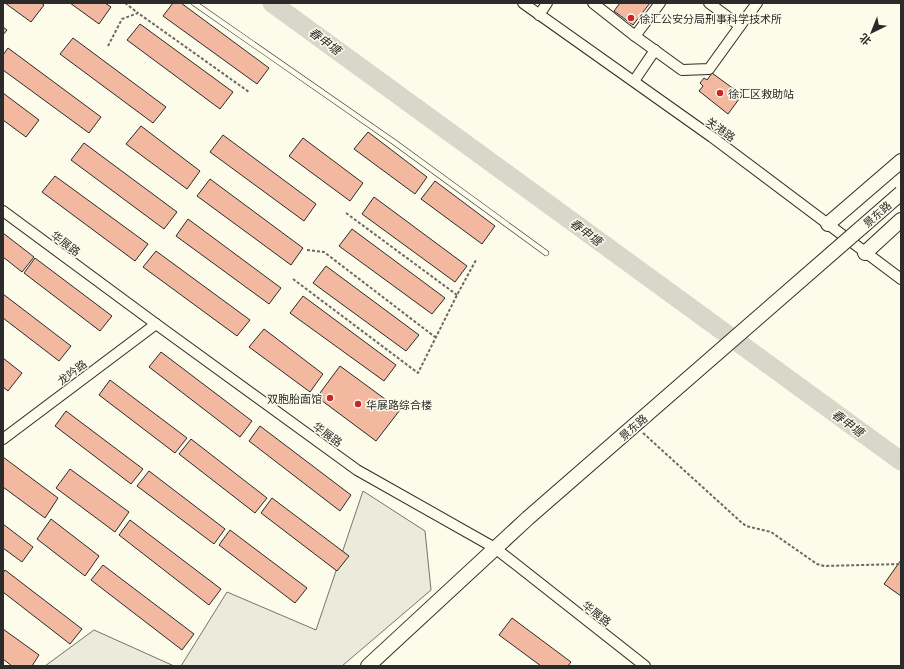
<svg xmlns="http://www.w3.org/2000/svg" width="904" height="669" viewBox="0 0 904 669" font-family="'Open Sans','Noto Sans SC',sans-serif">
  <rect width="100%" height="100%" fill="#fdfbea"/>
  <g fill="#ecebdb" stroke="#74746e">
    <polygon points="363,491 425,531 431,590 342,666 181,666 227,592 316,630"/>
    <polygon points="94,630 174,666 45,666"/>
  </g>
  <g fill="none" stroke-linecap="round" stroke-linejoin="round">
    <polyline stroke="#d8d7c9" stroke-width="19" points="272,3 901,461"/>
  </g>
  <g fill="#f2b8a0" stroke="#2b2b2b">
    <polygon points="5,3 41,3 44,5 31,22"/>
    <polygon points="70,3 105,3 111,7 99,24"/>
    <polygon points="173,3 181,3 269,68 257,84 163,16"/>
    <polygon points="620,3 650,3 633,25 614,11"/>
    <polygon points="140,24 233,92 220,109 127,40"/>
    <polygon points="3,27 7,30 3,35"/>
    <polygon points="73,38 166,107 153,123 60,54"/>
    <polygon points="8,48 101,117 89,133 3,70 3,55"/>
    <polygon points="712,73 742,95 728,114 699,91 703,86 700,83 704,78 707,80"/>
    <polygon points="3,93 39,120 26,137 3,120"/>
    <polygon points="141,126 200,171 187,189 126,144"/>
    <polygon points="368,132 427,177 415,194 354,149"/>
    <polygon points="223,135 316,204 304,221 210,152"/>
    <polygon points="303,138 363,183 350,201 289,156"/>
    <polygon points="84,143 177,212 164,229 71,160"/>
    <polygon points="55,176 148,244 135,261 42,192"/>
    <polygon points="210,179 303,248 291,265 197,196"/>
    <polygon points="435,181 495,226 482,244 421,199"/>
    <polygon points="374,197 467,266 455,282 362,214"/>
    <polygon points="188,219 281,288 269,304 176,236"/>
    <polygon points="352,229 445,298 432,314 339,246"/>
    <polygon points="3,233 34,257 22,272 3,257"/>
    <polygon points="156,251 250,320 237,336 143,267"/>
    <polygon points="35,258 112,316 100,331 24,273"/>
    <polygon points="326,266 419,335 406,351 313,283"/>
    <polygon points="3,294 71,346 59,361 3,318"/>
    <polygon points="303,296 396,365 384,381 290,313"/>
    <polygon points="264,329 323,374 310,392 249,347"/>
    <polygon points="161,352 252,421 240,437 149,367"/>
    <polygon points="3,358 22,373 8,391 3,387"/>
    <polygon points="340,366 400,410 376,441 317,397"/>
    <polygon points="110,380 187,438 175,453 99,395"/>
    <polygon points="66,411 143,469 131,484 55,426"/>
    <polygon points="260,426 351,495 340,511 249,441"/>
    <polygon points="191,439 267,498 255,513 179,454"/>
    <polygon points="3,457 58,498 45,518 3,487"/>
    <polygon points="70,469 129,512 115,532 56,488"/>
    <polygon points="149,471 225,529 214,544 137,486"/>
    <polygon points="272,498 349,556 337,571 261,513"/>
    <polygon points="51,519 99,556 85,576 37,539"/>
    <polygon points="130,520 221,589 209,605 119,535"/>
    <polygon points="3,524 33,547 22,562 3,548"/>
    <polygon points="230,530 307,588 295,603 219,545"/>
    <polygon points="901,560 901,596 884,584"/>
    <polygon points="103,565 194,634 182,650 91,580"/>
    <polygon points="5,570 82,629 70,644 3,592 3,573"/>
    <polygon points="512,618 571,662 568,666 541,666 499,635"/>
    <polygon points="3,629 39,655 32,666 12,666 3,659"/>
  </g>
  <g fill="none" stroke-linecap="round" stroke-linejoin="round">
    <g stroke="#2b2b2b" stroke-width="6">
      <polyline id="lane" points="194,3 394,142 546,253"/>
    </g>
    <g stroke="#2b2b2b" stroke-width="12">
      <g id="street">
        <polyline points="523,3 712,137 901,279"/>
        <polyline points="593,3 635,36"/>
        <polyline points="660,3 635,36 682,70 709,69 740,26 709,3"/>
        <polyline points="539,15 547,3"/>
        <polyline points="740,26 757,3"/>
        <polyline points="634,81 655,50"/>
        <polyline points="3,211 156,324 357,470 495,548 645,666"/>
        <polyline points="3,439 156,324"/>
      </g>
    </g>
    <g stroke="#2b2b2b" stroke-width="16">
      <g id="secondary">
        <polyline points="828,224 901,161"/>
        <polyline points="865,253 901,220"/>
        <polyline points="368,666 528,518"/>
      </g>
    </g>
    <g stroke="#6a6964" stroke-width="2" stroke-dasharray="3 2" stroke-linecap="butt">
      <polyline points="125,3 138,13"/>
      <polyline points="108,46 122,19 138,13 249,92"/>
      <polyline points="346,213 457,295"/>
      <polyline points="307,250 324,252 435,337"/>
      <polyline points="293,279 418,373 457,295 476,260"/>
      <polyline points="643,433 741,522 746,526 771,532 817,564 824,566 901,564"/>
    </g>
    <use href="#lane" stroke="#fdfbea" stroke-width="5"/>
    <use href="#street" stroke="#fdfbea" stroke-width="10"/>
    <use href="#secondary" stroke="#fdfbea" stroke-width="14"/>
    <g stroke="#2b2b2b" stroke-width="16" stroke-linecap="butt">
      <polyline id="secondary-bridge" points="528,518 901,193"/>
    </g>
    <use href="#secondary-bridge" stroke="#fdfbea" stroke-width="14"/>
  </g>
  <g fill="#c62828" stroke="#fdfbea" stroke-width="1.5">
    <circle cx="631" cy="18" r="4"/>
    <circle cx="720" cy="93" r="4"/>
    <circle cx="330" cy="398" r="4"/>
    <circle cx="358" cy="404" r="4"/>
  </g>
  <g text-anchor="middle" dominant-baseline="central" stroke-width="3" stroke-linejoin="round" paint-order="stroke">
    <g font-size="11" fill="#2b2b2b" stroke="#fdfbea" text-anchor="start">
      <text x="639" y="18">徐汇公安分局刑事科学技术所</text>
      <text x="728" y="93">徐汇区救助站</text>
      <text x="322" y="398" text-anchor="end">双胞胎面馆</text>
      <text x="366" y="404">华展路综合楼</text>
    </g>
    <g font-size="11" fill="#2b2b2b" stroke="#fdfbea">
      <text transform="translate(721 129) rotate(36)">关港路</text>
      <text transform="translate(877 214) rotate(-41)">景东路</text>
      <text transform="translate(66 243) rotate(37)">华展路</text>
      <text transform="translate(72 372) rotate(-37)">龙吟路</text>
      <text transform="translate(633 427) rotate(-41)">景东路</text>
      <text transform="translate(328 434) rotate(36)">华展路</text>
      <text transform="translate(597 613) rotate(38)">华展路</text>
    </g>
    <g font-size="12" font-style="italic" fill="#2b2b2b" stroke="#fdfbea">
      <text transform="translate(325 41) rotate(36)">春申塘</text>
      <text transform="translate(586 232) rotate(36)">春申塘</text>
      <text transform="translate(848 423) rotate(36)">春申塘</text>
    </g>
  </g>
  <rect width="904" height="669" fill="none" stroke="#2b2b2b" stroke-width="8"/>
  <g transform="translate(872 32) rotate(223)" stroke="#fdfbea" stroke-width="3" paint-order="stroke">
  <path d="M0-3L7 15L0 10L-7 15Z" fill="#2b2b2b"/>
  <text y="-6" font-size="11" font-weight="bold" text-anchor="middle" fill="#2b2b2b">北</text>
  </g>
</svg>
